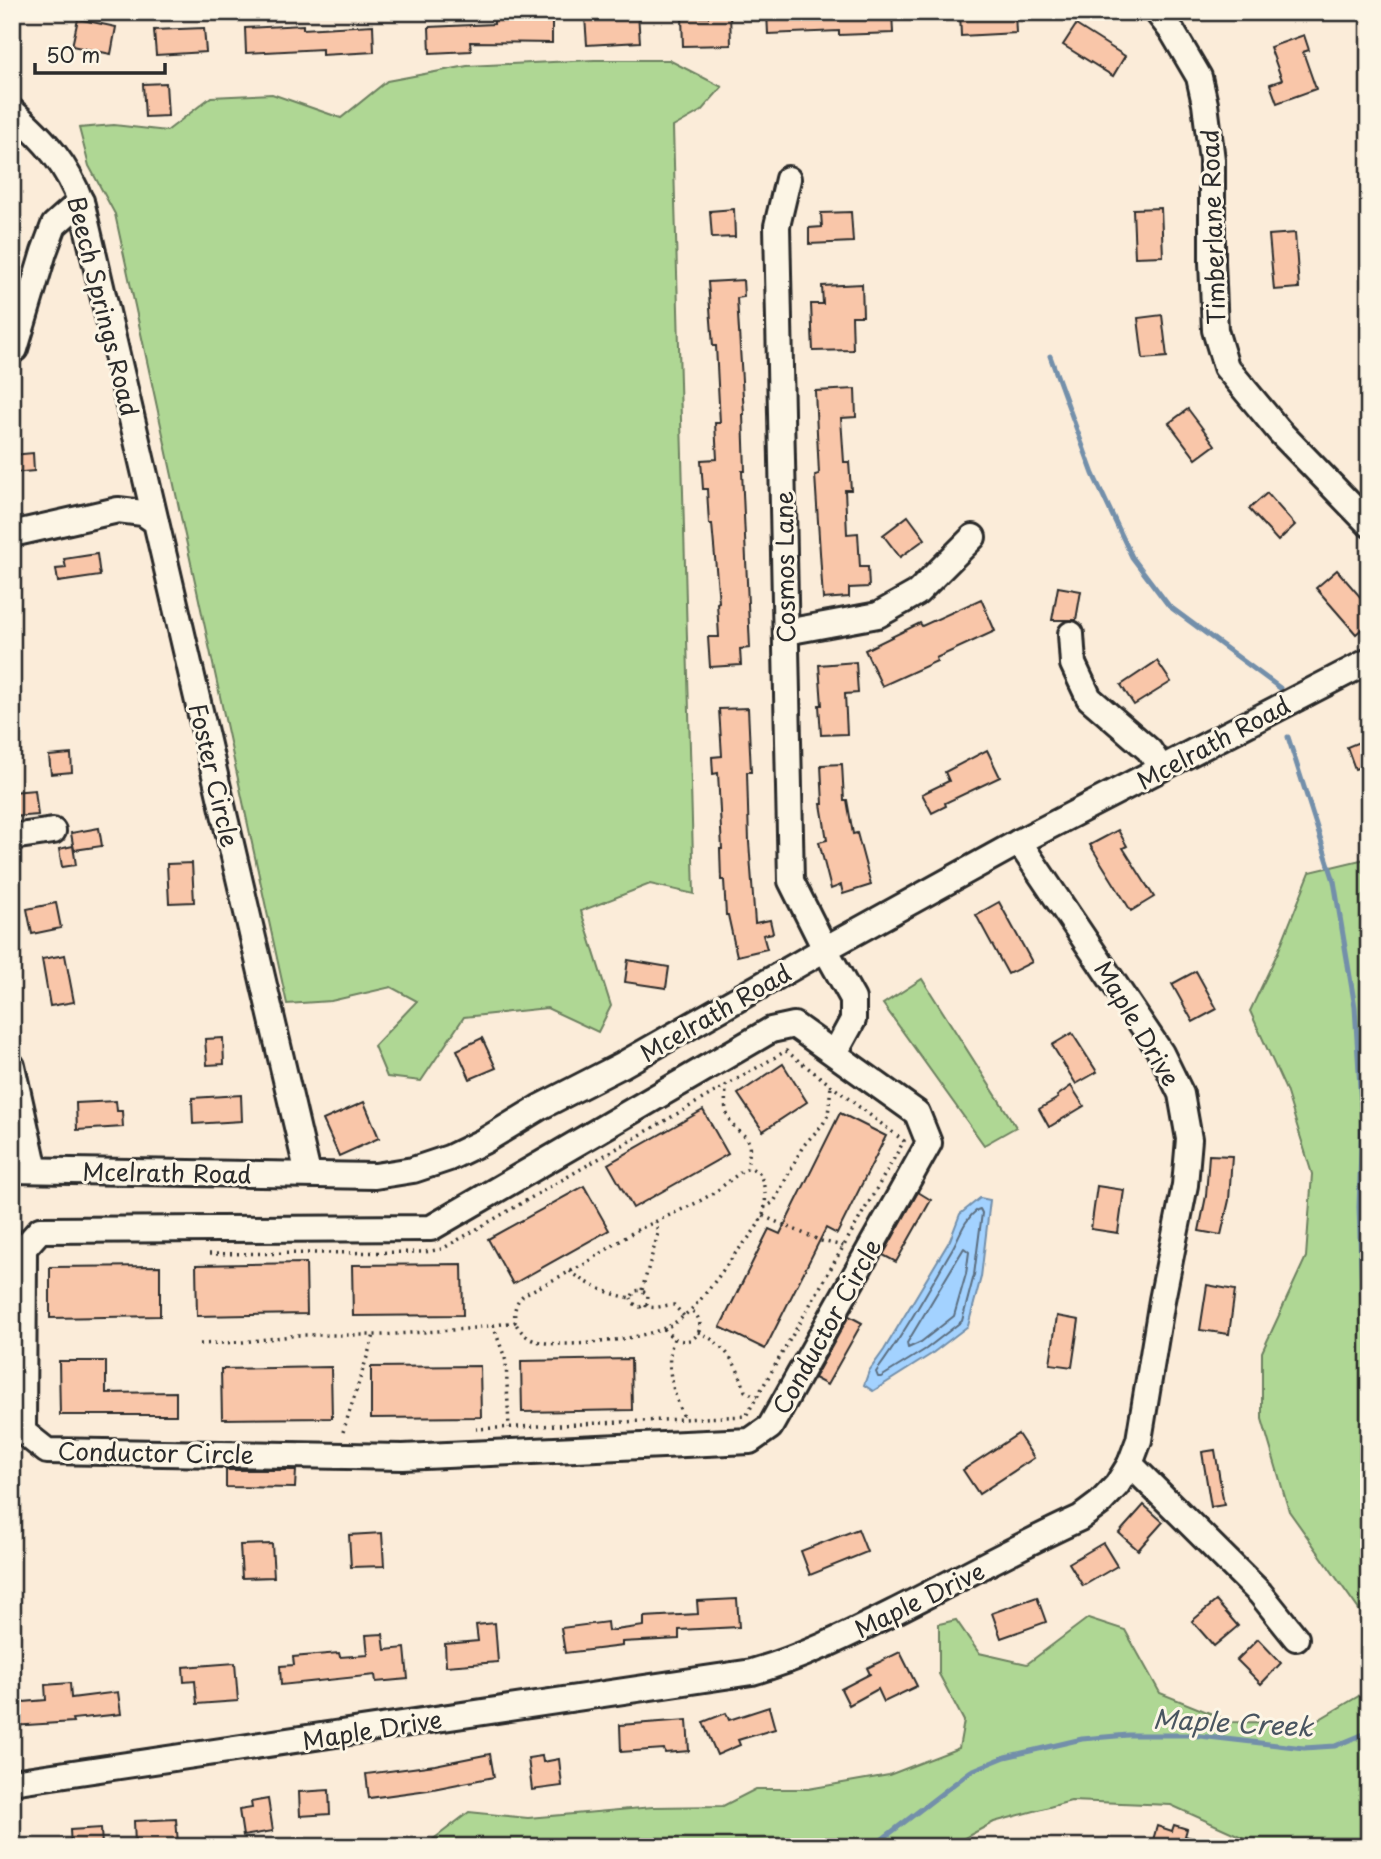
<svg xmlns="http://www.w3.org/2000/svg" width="1381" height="1859" viewBox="0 0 1381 1859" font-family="'Playpen Sans',sans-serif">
  <rect width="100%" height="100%" fill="#fbecd9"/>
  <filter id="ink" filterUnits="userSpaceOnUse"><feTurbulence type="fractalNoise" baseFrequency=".0143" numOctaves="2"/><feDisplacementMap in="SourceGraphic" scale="14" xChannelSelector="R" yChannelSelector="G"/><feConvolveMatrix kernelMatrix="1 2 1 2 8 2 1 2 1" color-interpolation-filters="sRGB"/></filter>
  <g filter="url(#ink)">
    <g fill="#afd794" stroke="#6d8160" stroke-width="2">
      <polygon points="594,60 669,60 722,87 701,111 673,127 694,894 650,884 581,911 611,1006 598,1032 547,1008 464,1017 421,1081 387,1077 374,1046 417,1001 391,987 331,1001 287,1004 115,214 89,166 79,128 114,125 167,131 211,97 272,94 341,118 387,81 467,66"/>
      <polygon points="1369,858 1369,1624 1289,1511 1262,1419 1262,1352 1306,1257 1312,1174 1286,1090 1250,1011 1278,952 1310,872"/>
      <polygon points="922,979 1016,1127 984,1145 883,1004"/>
      <polygon points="1088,1618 1125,1630 1160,1693 1232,1722 1313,1723 1369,1690 1369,1847 1264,1847 1171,1805 1071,1801 994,1822 948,1847 423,1847 469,1812 528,1818 653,1807 723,1806 756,1789 808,1789 889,1775 959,1748 964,1721 939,1674 939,1624 956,1620 979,1653 1027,1664"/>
    </g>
    <polygon fill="#a3d2ff" stroke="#738faa" stroke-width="2" points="980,1198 990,1200 981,1277 968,1326 930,1355 873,1391 864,1385 869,1371 884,1350 950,1240 960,1214"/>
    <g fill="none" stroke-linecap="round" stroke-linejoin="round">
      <g stroke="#5b6e80" stroke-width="2">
        <path d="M977,1210L980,1209L982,1213L974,1275L962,1321L926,1349L881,1377H878L876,1372C904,1334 927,1292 951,1251C960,1236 963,1221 977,1210Z"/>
        <polygon points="964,1248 969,1252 966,1274 954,1316 921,1342 908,1348 907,1343"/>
      </g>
      <g stroke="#738faa" stroke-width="5">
        <polyline points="1050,356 1093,474 1132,557 1169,606 1280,688"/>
        <polyline points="1288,737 1334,881 1355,1007 1362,1120 1359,1207 1362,1293 1369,1332"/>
        <polyline points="872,1847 971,1771 1005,1757 1082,1739 1128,1735 1191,1735 1304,1748 1335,1746 1369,1732"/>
      </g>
    </g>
    <g fill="#f9c6a9" stroke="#2b2b2b" stroke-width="2">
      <polygon points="708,12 730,12 731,45 683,46 682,17 708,17"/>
      <polygon points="767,12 892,12 893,33 839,35 839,31 768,34"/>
      <polygon points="960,12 1015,12 1016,33 961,36"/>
      <polygon points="638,14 640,42 587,45 585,17"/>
      <polygon points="494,17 552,18 552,43 470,42 471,51 430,53 429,27 494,24"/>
      <polygon points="78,19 116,27 111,54 72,46"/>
      <polygon points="303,25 303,29 373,25 374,52 322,55 322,49 246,53 245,28"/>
      <polygon points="1076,25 1125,56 1113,76 1063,45"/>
      <polygon points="204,28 206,52 156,55 154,30"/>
      <polygon points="1304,35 1309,50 1303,52 1316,89 1277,103 1270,84 1282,80 1270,47"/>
      <polygon points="166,83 168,116 145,117 143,84"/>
      <polygon points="1161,208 1163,256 1135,257 1133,209"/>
      <polygon points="734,209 735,237 712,238 710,211"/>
      <polygon points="851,212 853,242 809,244 809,228 822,227 821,213"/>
      <polygon points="1295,233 1299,288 1274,290 1269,235"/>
      <polygon points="743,280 744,297 737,298 744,414 743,414 745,471 742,471 750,648 740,649 741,665 710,667 708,637 719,637 717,603 719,602 712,524 709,524 707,489 703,489 701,460 717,459 715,423 720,423 716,346 713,346 708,282"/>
      <polygon points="862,284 863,316 852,316 853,350 813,351 811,304 823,304 822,286"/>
      <polygon points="1162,315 1167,357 1143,359 1138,318"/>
      <polygon points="855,389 856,417 841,418 844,462 849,462 851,490 845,490 847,534 858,533 860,567 868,567 869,587 849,588 849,597 823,599 815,475 819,474 815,391"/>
      <polygon points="1188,409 1215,445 1196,459 1169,423"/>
      <polygon points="33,453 34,471 12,473 12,455"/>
      <polygon points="1267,493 1295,525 1278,541 1249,509"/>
      <polygon points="908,516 925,539 900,557 883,535"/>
      <polygon points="97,554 100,576 58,582 56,569 66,568 64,559"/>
      <polygon points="1337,570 1369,607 1369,623 1356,634 1316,588"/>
      <polygon points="1058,587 1081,591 1076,620 1052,620"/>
      <polygon points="981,599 995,631 936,658 937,661 882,686 865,650 920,623 922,626"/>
      <polygon points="1157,661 1171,682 1134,705 1121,685"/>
      <polygon points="856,662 858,693 845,694 847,734 821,735 819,705 822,705 819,665"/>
      <polygon points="748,708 751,772 747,772 749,842 755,923 770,920 773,933 763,935 767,949 737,956 728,915 726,915 724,880 721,880 720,849 722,849 718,773 713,774 712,757 722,756 719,709"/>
      <polygon points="1369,738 1369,764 1355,769 1347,747"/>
      <polygon points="987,750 1000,777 945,803 946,806 932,813 922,794 949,781 945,772"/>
      <polygon points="71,754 72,772 51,774 49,756"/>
      <polygon points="842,764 844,800 847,800 853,834 857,833 871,885 843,894 841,885 831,889 819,842 827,840 821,804 823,804 821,765"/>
      <polygon points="35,790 38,815 12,817 12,792"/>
      <polygon points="99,828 102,846 74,850 71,833"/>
      <polygon points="1118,830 1127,846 1123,848 1154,897 1131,911 1090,845"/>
      <polygon points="73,846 76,865 62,867 59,849"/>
      <polygon points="192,863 194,902 169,903 167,864"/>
      <polygon points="999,902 1032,962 1008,974 976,915"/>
      <polygon points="56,903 61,928 32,934 27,909"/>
      <polygon points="65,955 74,1002 50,1006 42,959"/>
      <polygon points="628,960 669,967 666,988 625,982"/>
      <polygon points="1196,971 1217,1009 1193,1022 1172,984"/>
      <polygon points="1072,1033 1097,1072 1076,1084 1052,1045"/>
      <polygon points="223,1038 224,1064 207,1065 205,1039"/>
      <polygon points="482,1038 496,1068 470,1079 457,1050"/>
      <polygon points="783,1064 807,1102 763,1131 738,1094"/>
      <polygon points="1071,1086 1084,1106 1049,1127 1039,1109 1058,1098 1057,1096"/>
      <polygon points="241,1095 242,1121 193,1124 192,1098"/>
      <polygon points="116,1101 117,1111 122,1111 123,1127 77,1130 76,1103"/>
      <polygon points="364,1102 379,1138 339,1156 323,1120"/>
      <polygon points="703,1110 728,1154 633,1208 608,1164"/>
      <polygon points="840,1113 886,1136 837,1234 826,1228 765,1349 720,1327 769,1229 780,1234"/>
      <polygon points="1209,1155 1232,1156 1229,1200 1221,1235 1199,1231 1206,1196"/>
      <polygon points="584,1186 609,1230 513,1284 488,1239"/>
      <polygon points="1097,1186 1124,1190 1118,1233 1091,1229"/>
      <polygon points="918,1192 931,1200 896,1262 883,1255"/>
      <polygon points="306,1263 307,1314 197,1316 196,1265"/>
      <polygon points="462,1264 463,1315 353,1316 352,1265"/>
      <polygon points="160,1266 160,1316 50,1318 50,1267"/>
      <polygon points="1207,1285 1235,1290 1229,1334 1200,1330"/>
      <polygon points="849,1316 862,1323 827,1385 814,1378"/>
      <polygon points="1057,1316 1079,1320 1072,1367 1050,1364"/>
      <polygon points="631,1359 632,1410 522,1412 521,1361"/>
      <polygon points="59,1361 106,1361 106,1393 176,1392 176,1415 60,1415"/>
      <polygon points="480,1366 481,1417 371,1418 371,1367"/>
      <polygon points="331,1367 332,1418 222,1419 221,1369"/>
      <polygon points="1018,1434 1034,1458 979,1494 963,1470"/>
      <polygon points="1215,1450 1224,1505 1211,1507 1202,1452"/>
      <polygon points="226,1470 296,1470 295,1488 226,1487"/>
      <polygon points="1144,1505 1163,1522 1138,1550 1119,1533"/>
      <polygon points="858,1529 867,1552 810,1575 801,1551"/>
      <polygon points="382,1533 384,1566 351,1567 349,1535"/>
      <polygon points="1103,1543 1117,1566 1083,1586 1069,1563"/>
      <polygon points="272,1544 274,1577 242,1578 240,1545"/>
      <polygon points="1037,1597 1046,1622 1001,1638 992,1613"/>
      <polygon points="737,1599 739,1627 679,1630 679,1639 622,1642 622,1646 565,1653 561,1628 607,1622 608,1631 644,1626 644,1617 698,1614 697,1601"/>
      <polygon points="1216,1601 1238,1626 1214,1646 1192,1621"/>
      <polygon points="495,1623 498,1662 446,1666 445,1644 478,1641 476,1625"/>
      <polygon points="383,1634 385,1650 405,1648 408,1679 376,1682 375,1675 281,1685 280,1666 294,1665 293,1657 339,1653 340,1657 368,1655 366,1635"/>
      <polygon points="1258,1639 1281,1663 1261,1684 1237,1660"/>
      <polygon points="900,1652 917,1686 884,1702 878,1689 849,1705 841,1689 870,1674 867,1668"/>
      <polygon points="235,1663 238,1701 197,1704 195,1681 184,1682 183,1667"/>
      <polygon points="70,1683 71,1698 118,1692 121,1714 72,1719 73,1722 12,1726 12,1703 46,1700 45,1685"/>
      <polygon points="769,1707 775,1729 738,1740 740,1745 717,1755 703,1722 726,1713 729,1720"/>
      <polygon points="687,1720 689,1751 665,1753 664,1749 621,1752 620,1725"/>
      <polygon points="490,1754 494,1777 428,1790 369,1798 366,1774 435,1765"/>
      <polygon points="542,1756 543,1762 559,1759 562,1786 532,1790 528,1758"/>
      <polygon points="329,1790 330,1814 300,1816 299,1792"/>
      <polygon points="268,1799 273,1831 243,1836 239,1810 252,1808 251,1802"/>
      <polygon points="176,1819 178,1843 135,1845 134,1821"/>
      <polygon points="1174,1825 1187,1829 1185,1836 1210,1844 1210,1847 1151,1847 1157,1826 1172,1831"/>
      <polygon points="101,1828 102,1847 71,1847 70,1830"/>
    </g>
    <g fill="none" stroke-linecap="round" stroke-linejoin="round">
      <g stroke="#2b2b2b" stroke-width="30">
        <g id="minor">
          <polyline points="1157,12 1172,31 1199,77 1205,104 1212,160 1212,262 1215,330 1226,367 1280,432 1369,524"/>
          <path d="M12,111C45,140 67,164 82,205L156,522"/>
          <polyline points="788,179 777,226 791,881 825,949 853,999 853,1020 835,1053"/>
          <polyline points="15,349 44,252 54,225 81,201"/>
          <polyline points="12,534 118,510 143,513 156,522 308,1174"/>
          <polyline points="786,632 878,615 917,593 973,537"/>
          <polyline points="1071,634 1073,664 1089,698 1149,750 1161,768"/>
          <polyline points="12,837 53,831"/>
          <polygon points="794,1025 917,1113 929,1143 770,1427 750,1441 403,1457 47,1451 23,1432 24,1248 40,1230 431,1228 771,1030"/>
          <polyline points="12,1066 35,1170"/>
          <polyline points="12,1170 375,1176 413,1170 449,1158 484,1141 540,1107 622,1065 825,949 1019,842 1369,661"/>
          <polyline points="1130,1464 1260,1593 1296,1638"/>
          <path d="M12,1782L752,1672C801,1658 846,1636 892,1613C954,1582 1016,1547 1080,1518L1100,1503L1117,1485L1130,1464L1139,1440L1162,1300L1185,1185L1189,1139L1181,1094L1161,1053L1019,842"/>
        </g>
      </g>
      <g stroke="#2b2b2b" stroke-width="3.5" stroke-dasharray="2 5" stroke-linecap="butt">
        <path d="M726,1085C726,1094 724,1106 727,1114C738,1144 756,1124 747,1168"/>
        <polyline points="764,1208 774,1202 803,1146 823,1124 828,1115 831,1086"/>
        <polyline points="763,1216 821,1241 844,1246"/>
        <polyline points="209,1254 425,1252 442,1249 786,1051 904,1141 746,1416 476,1429"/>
        <path d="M570,1271C588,1285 608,1294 631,1298L635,1291L641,1290L648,1295L647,1304L640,1307L633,1303L631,1298"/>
        <polyline points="642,1290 658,1234 656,1222"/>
        <path d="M645,1305C654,1311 664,1304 674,1305L684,1316"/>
        <polyline points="493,1325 506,1361 509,1428"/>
        <path d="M664,1329C688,1358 714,1327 691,1310"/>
        <path d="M698,1332C724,1343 738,1364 745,1391L757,1397"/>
        <path d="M674,1339C663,1366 675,1395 684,1420"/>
        <path d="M200,1344L243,1342L299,1335H382L467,1329L515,1322C514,1310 515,1301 525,1294L585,1264L635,1231L696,1203L714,1193L743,1170L751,1168L759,1173C766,1185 768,1206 761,1219C755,1232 744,1243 735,1254C716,1279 698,1309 671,1325C648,1339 552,1352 529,1338C523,1334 518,1328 515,1322"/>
        <polyline points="343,1432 374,1335"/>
      </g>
      <use href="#minor" stroke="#fcf5e5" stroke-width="24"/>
    </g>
  </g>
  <g text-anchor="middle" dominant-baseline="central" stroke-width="6" stroke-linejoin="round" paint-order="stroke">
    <g font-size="24" fill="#2b2b2b" stroke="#fcf5e5">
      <text transform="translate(1212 227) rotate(-92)">Timberlane Road</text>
      <text transform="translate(104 306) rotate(76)">Beech Springs Road</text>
      <text transform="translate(784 567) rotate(-91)">Cosmos Lane</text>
      <text transform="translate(1213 742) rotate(-28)">Mcelrath Road</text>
      <text transform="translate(215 775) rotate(77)">Foster Circle</text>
      <text transform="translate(715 1012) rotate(-30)">Mcelrath Road</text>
      <text transform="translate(1138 1023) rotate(59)">Maple Drive</text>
      <text transform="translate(167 1172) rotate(1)">Mcelrath Road</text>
      <text transform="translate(826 1326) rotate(-61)">Conductor Circle</text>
      <text transform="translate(156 1452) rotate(1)">Conductor Circle</text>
      <text transform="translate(919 1599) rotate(-26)">Maple Drive</text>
      <text transform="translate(372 1729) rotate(-9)">Maple Drive</text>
    </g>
    <g font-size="26" font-style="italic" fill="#495560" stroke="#fcf5e5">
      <text transform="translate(1233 1722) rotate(3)">Maple Creek</text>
    </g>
  </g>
  <rect width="1381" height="1859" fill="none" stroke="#fcf5e5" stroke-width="42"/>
  <rect x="21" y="21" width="1339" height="1817" fill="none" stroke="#2b2b2b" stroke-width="2.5" filter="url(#ink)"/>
  <path d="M35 63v10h130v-10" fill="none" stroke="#2b2b2b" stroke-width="3.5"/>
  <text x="46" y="63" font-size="21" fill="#2b2b2b" stroke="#fcf5e5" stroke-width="5" paint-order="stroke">50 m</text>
</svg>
